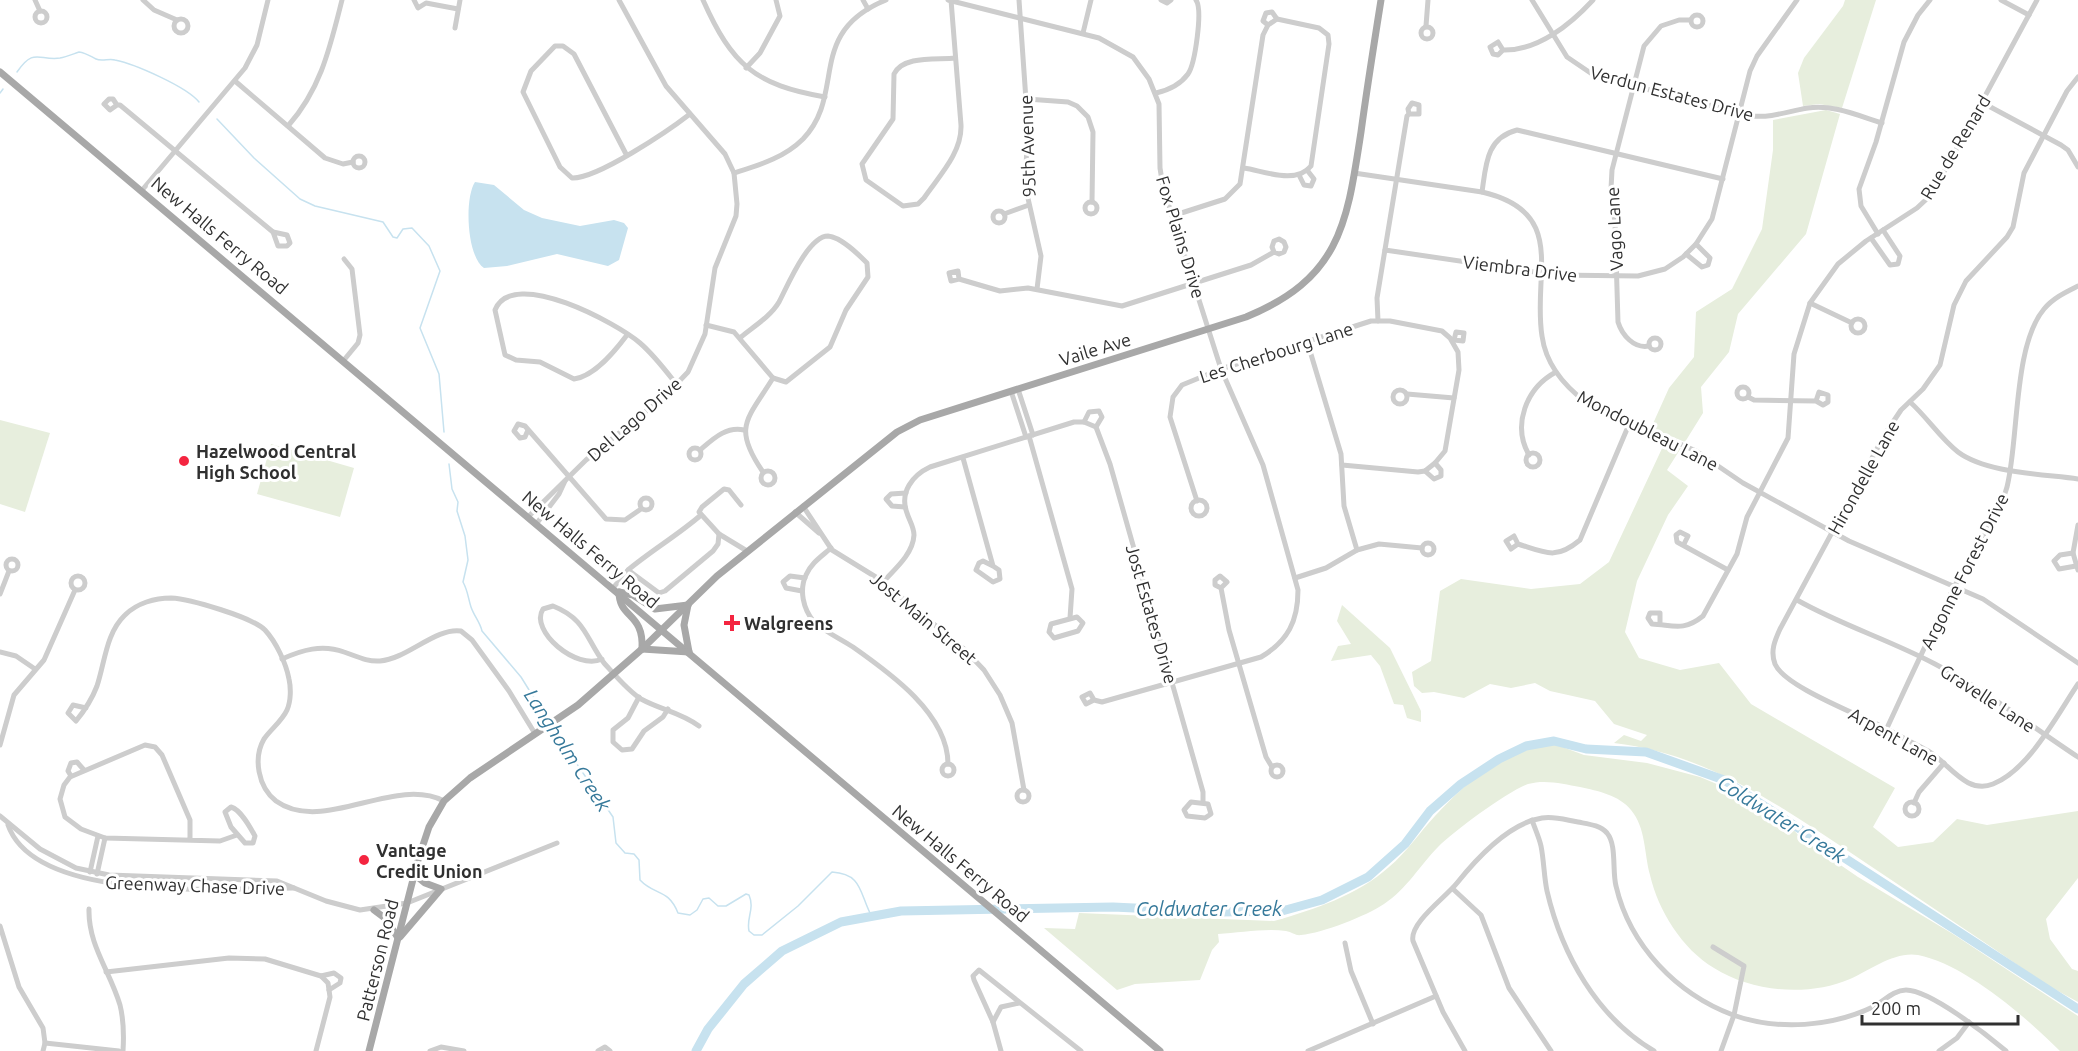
<svg xmlns="http://www.w3.org/2000/svg" width="2078" height="1051" viewBox="0 0 2078 1051" font-family="Ubuntu,sans-serif">
  <rect width="100%" height="100%" fill="#fff"/>
  <g fill="#e7eedd">
    <polygon points="1845,0 1876,0 1842,108 1819,104 1803,106 1798,73 1804,58 1843,6"/>
    <polygon points="1826,110 1840,114 1806,234 1738,314 1729,352 1701,387 1703,413 1685,442 1651,428 1669,388 1694,357 1696,312 1732,289 1762,229 1773,150 1773,120"/>
    <polygon points="0,420 50,433 25,512 0,504"/>
    <path d="M1665,442L1681,448L1667,470L1688,486L1668,515L1637,581L1625,632L1639,658L1680,670L1719,663L1751,704L1895,788L1873,827L1898,847L1933,842L1957,819L1987,825L2078,811V878L2046,919L2050,939L2072,969L2078,971V1002L2047,985C1987,944 1926,903 1866,863C1787,811 1711,754 1614,743L1624,735L1641,741L1647,735L1614,724L1595,701L1550,691L1535,683L1511,688L1490,684L1464,698L1434,692L1422,693L1414,686L1412,672L1431,661L1440,591L1461,579L1531,589L1580,584L1609,562Z"/>
    <polygon points="271,444 354,468 340,517 257,494"/>
    <polygon points="1342,605 1390,648 1421,711 1421,722 1407,718 1403,705 1394,704 1380,666 1371,655 1331,661 1338,646 1351,644 1337,621"/>
    <path d="M1535,745H1557L1584,755L1647,763L1700,777L1731,790L1790,826L1801,838L1858,877L1953,934L2078,1016V1051H2060C2027,1018 1965,964 1918,955C1895,951 1870,970 1850,979C1808,997 1752,992 1714,968C1682,949 1658,910 1650,875C1644,853 1646,828 1631,810C1619,795 1598,791 1580,787C1564,784 1545,779 1528,784C1508,791 1454,831 1438,847C1420,865 1407,889 1384,904C1366,916 1323,933 1301,935C1296,936 1292,932 1286,931C1265,928 1239,933 1218,934L1219,942L1212,950L1200,980L1135,984L1117,990L1044,928L1075,929L1079,913L1274,921C1313,910 1358,895 1389,867C1407,852 1419,833 1435,816C1462,787 1495,756 1535,745Z"/>
  </g>
  <path fill="#c7e2ef" d="M475,182L494,185L524,210L542,218L580,226L614,220L624,223L628,228L619,260L608,266L557,254L507,266L484,268C467,257 464,199 475,182Z"/>
  <g fill="none" stroke-linecap="round" stroke-linejoin="round">
    <g stroke="#c7e2ef" stroke-width="1.5">
      <path d="M17,72C34,47 39,61 60,58C66,57 73,54 79,52C86,53 90,56 96,59C102,62 109,58 115,60C135,64 187,87 199,102"/>
      <polyline points="0,93 3,89"/>
      <polyline points="217,119 254,158 300,199 315,206 383,222 393,237 397,238 403,229 412,228 429,246 440,271 420,328 439,374 444,432"/>
      <path d="M449,464L452,489L458,502L457,511L465,536L468,560L463,582C468,591 468,598 471,607C474,616 480,622 482,631L521,677L549,722"/>
      <path d="M551,726L613,817L616,843L625,853L634,854L639,860L640,880C655,896 668,888 678,913L690,915L697,910L703,899L709,898L718,906H726L746,894L749,895C755,909 746,918 749,931L754,935H762L798,906L832,872C863,874 859,893 872,917"/>
    </g>
    <polyline stroke="#c7e2ef" stroke-width="9" points="696,1051 708,1029 744,984 782,951 841,922 901,911 1113,907 1219,912 1282,911 1322,900 1368,877 1405,844 1430,811 1461,784 1499,759 1526,746 1554,741 1586,749 1646,752 1724,780 2078,1009"/>
    <g stroke="#cdcdcd" stroke-width="5">
      <polyline points="35,0 40,11"/>
      <polyline points="143,0 154,10 177,20"/>
      <polyline points="414,0 418,8 426,3 458,9"/>
      <path d="M703,0C732,65 755,85 825,97"/>
      <polyline points="863,0 868,9"/>
      <path d="M948,0L1099,38L1133,57L1149,79L1159,104L1160,168L1163,187L1221,369L1263,465L1298,590C1298,621 1288,641 1261,657L1102,702L1094,700L1086,704L1082,697L1090,693L1094,700"/>
      <path d="M951,0L961,125C962,153 939,176 924,198L918,204L903,206L866,180L862,164L893,119L894,74C903,55 937,60 955,58"/>
      <polyline points="1019,0 1028,129 1025,185 1041,256 1037,289"/>
      <polyline points="1161,0 1167,3 1171,0"/>
      <path d="M1532,0L1567,57L1595,76L1752,116C1772,118 1789,111 1808,108C1833,104 1859,116 1882,123"/>
      <polyline points="2001,0 2029,15"/>
      <circle cx="41" cy="17" r="6"/>
      <circle cx="1697" cy="21" r="6"/>
      <circle cx="181" cy="26" r="7"/>
      <polyline points="1268,25 1263,21 1266,13 1272,12 1277,19"/>
      <polyline points="1426,26 1428,0"/>
      <circle cx="1427" cy="33" r="6"/>
      <polyline points="455,28 460,0"/>
      <polyline points="1083,33 1091,0"/>
      <path d="M1503,50L1498,42L1490,47L1493,54L1498,55L1503,50C1538,51 1571,24 1593,0"/>
      <polyline points="746,68 760,53 780,16 776,0"/>
      <path d="M2078,77L2067,91L2024,173L2013,227L2007,237L1966,281L1954,305L1940,365L1923,389L1901,410L1885,434L1780,629C1775,640 1770,651 1775,664C1786,689 1870,718 1896,734C1906,740 1918,745 1928,751C1949,763 1966,795 1993,784C2029,770 2057,715 2078,684"/>
      <polyline points="235,81 325,158 343,164 353,162"/>
      <path d="M1156,93C1169,90 1180,85 1188,74C1195,64 1203,10 1196,0"/>
      <polyline points="1027,99 1068,102 1077,106 1088,117 1093,132 1092,202"/>
      <polyline points="1983,103 2061,145 2068,150 2078,167"/>
      <polyline points="117,105 110,110 104,104 109,99 113,99 117,105 120,105 273,232"/>
      <path d="M288,126C321,89 330,47 342,0"/>
      <path d="M626,154L574,54L563,46H555L531,71L523,92L560,167L572,178C597,179 668,131 690,114"/>
      <circle cx="359" cy="162" r="6"/>
      <path d="M734,173C759,165 784,158 803,139C847,93 805,33 886,0"/>
      <path d="M1354,173L1482,192C1569,212 1532,275 1542,336C1546,365 1564,386 1587,403L1696,451L1743,483L1849,541L1983,599L2078,663"/>
      <polyline points="1299,175 1304,185 1311,186 1314,179 1307,170"/>
      <polyline points="143,189 245,68 257,45 268,0"/>
      <path d="M1482,192C1486,165 1486,138 1517,130L1723,179"/>
      <circle cx="1091" cy="208" r="6"/>
      <circle cx="999" cy="217" r="6"/>
      <polyline points="1004,214 1029,205"/>
      <path d="M1172,216L1225,199L1240,184L1263,35L1268,25L1277,19L1319,28L1328,35L1329,44L1311,166C1296,185 1264,171 1244,168"/>
      <polygon points="273,232 287,235 290,243 287,246 278,246"/>
      <polyline points="1878,234 1861,206 1859,189 1876,142 1904,42 1918,15 1930,0"/>
      <polyline points="1871,238 1890,265 1898,264 1900,256 1883,230"/>
      <polyline points="1385,250 1555,275 1638,276 1665,269 1683,257 1696,244 1712,219 1750,71 1757,56 1797,0"/>
      <polyline points="1686,254 1702,267 1708,265 1710,258 1696,244"/>
      <polyline points="344,259 352,269 360,335 358,343 344,360"/>
      <polyline points="959,279 958,271 949,273 951,281 959,279 1000,291 1028,288 1122,306 1251,265 1274,252 1279,254 1284,252 1286,247 1284,242 1279,239 1274,241 1272,247 1274,252"/>
      <polyline points="1810,303 1852,323"/>
      <circle cx="1858" cy="326" r="7"/>
      <polyline points="1378,321 1377,298 1407,116 1409,114 1408,109 1412,103 1419,105 1419,114 1409,114"/>
      <path d="M706,325L734,332L773,378L786,382L830,347L846,310L868,277L867,263C858,254 841,237 828,236C808,236 787,287 779,302C771,316 753,327 741,337"/>
      <path d="M627,335C615,351 595,376 574,379L540,362L516,360L505,355L495,310C513,266 618,324 640,343C654,355 666,371 677,385"/>
      <circle cx="1655" cy="344" r="6"/>
      <polyline points="1454,340 1463,341 1464,333 1456,332 1454,340"/>
      <polyline points="1307,341 1341,454 1344,506 1357,550"/>
      <path d="M1649,346C1634,349 1622,335 1618,322L1615,223L1611,189L1612,170L1644,46L1661,26L1679,20H1690"/>
      <circle cx="1743" cy="393" r="6"/>
      <polyline points="1018,389 1033,435"/>
      <circle cx="1400" cy="397" r="7"/>
      <polyline points="1011,391 1026,437"/>
      <polyline points="1407,394 1454,398"/>
      <polyline points="1748,397 1754,400 1816,401 1823,405 1828,402 1828,395 1819,392 1816,401"/>
      <path d="M1910,402C1927,417 1940,438 1958,452C1986,473 2043,474 2078,479"/>
      <polyline points="1084,422 1089,412 1099,411 1102,417 1096,427"/>
      <polyline points="528,430 525,437 520,438 514,431 518,424 525,426 606,519 625,520 641,509"/>
      <polyline points="1029,436 1072,589 1070,618"/>
      <circle cx="695" cy="454" r="6"/>
      <path d="M700,450C713,439 726,426 744,430"/>
      <circle cx="1533" cy="460" r="7"/>
      <path d="M1529,455C1512,425 1526,388 1556,372"/>
      <polyline points="963,458 993,566 999,570 1000,579 993,582 976,570 979,563 983,561 993,566"/>
      <circle cx="768" cy="478" r="7"/>
      <polyline points="1425,471 1434,479 1441,476 1441,470 1435,463"/>
      <path d="M763,472C732,427 747,420 773,378"/>
      <circle cx="646" cy="504" r="6"/>
      <circle cx="1199" cy="508" r="8"/>
      <polyline points="1197,501 1170,417 1173,397 1182,385 1221,369 1371,321 1390,321 1442,331 1450,338 1458,352 1459,370 1445,451 1435,463 1425,471 1418,472 1342,465"/>
      <polyline points="741,505 729,490 724,489 702,507 699,512 719,534 747,551"/>
      <polyline points="803,506 832,550 879,579 964,649 984,670 1000,695 1012,723 1024,790"/>
      <polyline points="905,507 892,506 886,499 891,494 906,493"/>
      <polyline points="795,512 819,533"/>
      <polyline points="529,516 586,460 666,395 688,372 705,334 715,268 736,216 737,204 734,173 725,154 666,86 619,0"/>
      <polyline points="537,523 559,494 565,481"/>
      <polyline points="2078,525 2073,553 2078,570"/>
      <circle cx="1428" cy="549" r="6"/>
      <path d="M1518,544L1511,549L1506,541L1514,536L1518,544C1546,553 1556,560 1580,540L1630,422"/>
      <polyline points="1684,544 1688,536 1680,532 1676,535 1677,542 1728,570"/>
      <path d="M831,548C822,556 811,563 806,575C799,590 803,609 814,622C825,632 841,639 853,647C890,673 948,714 948,764"/>
      <polyline points="2073,553 2060,555 2054,561 2059,569 2076,566"/>
      <circle cx="12" cy="565" r="6"/>
      <path d="M628,570C652,550 678,535 701,515"/>
      <circle cx="78" cy="583" r="7"/>
      <polyline points="1295,578 1326,568 1357,550 1379,544 1422,548"/>
      <path d="M883,582C895,569 913,554 914,535C914,527 909,520 907,513C899,492 913,475 930,467L1074,422H1084L1096,427L1110,464L1203,792V802"/>
      <polyline points="613,588 628,570 659,593 665,591 713,551 718,544 719,534"/>
      <polyline points="1221,588 1227,582 1220,576 1215,580 1215,585 1221,588 1229,630 1266,757 1272,767"/>
      <polyline points="802,591 786,588 783,582 790,576 805,578"/>
      <polyline points="0,594 9,571"/>
      <path d="M1797,600C1841,625 1890,640 1935,664C1985,690 2031,726 2078,757"/>
      <polygon points="1077,617 1083,623 1078,631 1054,638 1049,632 1051,624"/>
      <path d="M1660,623V613H1650L1648,618L1652,624C1673,625 1683,632 1703,616L1737,554L1747,517L1788,438L1794,354L1810,303L1838,264L1866,241L1917,208L1932,194L2037,0"/>
      <polyline points="0,652 16,656 35,669"/>
      <path d="M282,659C302,650 322,644 344,652C356,656 367,662 380,661C407,659 436,627 461,631L472,640L509,691L534,732"/>
      <path d="M602,659C577,671 529,631 543,609L553,606C586,619 586,639 604,663C614,674 628,691 641,699C661,710 680,712 699,726"/>
      <polyline points="639,697 628,718 613,730 613,742 622,750 632,749 644,731 663,717 668,709"/>
      <path d="M86,708L73,705L68,713L76,721C85,710 92,699 97,686C105,662 106,633 125,615C137,603 155,598 171,598C190,599 252,617 265,630C276,642 286,663 289,679C291,688 291,701 287,710C282,721 271,729 264,739C253,758 258,787 276,801C323,835 394,775 444,801"/>
      <path d="M1887,728C1913,672 1939,614 1969,559C1982,535 2000,513 2007,487C2019,439 2013,346 2044,309C2053,298 2066,292 2078,286"/>
      <polyline points="0,745 14,695 44,660 75,590"/>
      <circle cx="948" cy="770" r="6"/>
      <circle cx="1277" cy="771" r="6"/>
      <polyline points="71,776 68,771 71,763 77,762 84,770"/>
      <circle cx="1023" cy="796" r="6"/>
      <polygon points="1191,802 1208,804 1211,814 1205,818 1187,816 1184,810"/>
      <circle cx="1912" cy="809" r="7"/>
      <polyline points="1914,803 1919,792 1944,763"/>
      <path d="M231,807C241,810 250,827 255,836L253,843H245L231,827L225,812Z"/>
      <polyline points="0,816 40,849 76,868 109,875 277,881 326,901 360,910 407,903 557,843"/>
      <path d="M1532,820C1535,829 1539,837 1541,846C1544,861 1544,877 1547,891C1562,955 1597,1017 1654,1051"/>
      <path d="M8,825C36,904 225,888 294,888"/>
      <polyline points="190,840 190,820 162,755 155,747 145,745 70,777 64,785 60,799 65,817 81,829 105,838 220,841 237,835"/>
      <polyline points="90,872 98,836"/>
      <polyline points="97,874 105,838"/>
      <polyline points="1453,889 1481,915 1509,988 1551,1051"/>
      <path d="M89,909C88,945 110,971 120,1005C124,1021 124,1035 123,1051"/>
      <polyline points="0,926 19,987 43,1028 45,1043 43,1051"/>
      <polyline points="1345,943 1351,971 1373,1024"/>
      <polyline points="1713,947 1744,966 1734,1015 1721,1051"/>
      <polyline points="106,972 229,958 265,959 321,976 328,983 330,997 316,1051"/>
      <polyline points="321,976 334,973 341,978 340,983 329,990"/>
      <polyline points="993,1022 1001,1007 1019,1003"/>
      <polyline points="45,1043 119,1051"/>
      <polyline points="430,1051 441,1047 464,1051"/>
      <polyline points="598,1051 605,1047 610,1051"/>
      <polyline points="1001,1051 993,1022 974,980 973,976 979,970 1081,1051"/>
      <polyline points="1308,1051 1436,996"/>
      <path d="M1465,1051L1443,1012L1413,941C1409,923 1446,897 1457,883C1477,858 1510,823 1542,818C1555,816 1566,820 1578,822C1588,824 1600,825 1607,833C1617,845 1612,871 1616,886C1630,946 1677,994 1733,1015C1778,1031 1832,1027 1875,1006C1885,1000 1894,990 1906,990C1930,990 1987,1035 2006,1051"/>
      <polyline points="1939,1051 1957,1038 1969,1022"/>
    </g>
    <g stroke="#a8a8a8" stroke-width="7">
      <polyline points="0,72 1160,1051"/>
      <polyline points="619,592 633,595 655,609 688,605"/>
      <path d="M619,592C619,619 644,612 642,649"/>
      <polyline points="688,605 684,625 689,652"/>
      <polyline points="642,649 689,652"/>
      <polyline points="374,910 386,919 398,938"/>
      <polyline points="400,937 441,889 425,883 414,874"/>
      <path d="M369,1051L418,860L429,827L444,801L470,778L578,705L642,649L717,576L897,432L920,420L1246,317C1341,278 1347,223 1361,132C1367,88 1374,44 1381,0"/>
    </g>
  </g>
  <g fill="#f42540" stroke="#fff" stroke-width="2">
    <circle cx="184" cy="461" r="6"/>
    <path d="M729 614h6v6h6v6h-6v6h-6v-6h-6v-6h6z"/>
    <circle cx="364" cy="860" r="6"/>
  </g>
  <g text-anchor="middle" dominant-baseline="central" stroke-width="6" stroke-linejoin="round" paint-order="stroke">
    <g font-size="18" fill="#303030" stroke="#fff">
      <text transform="translate(1672 93) rotate(15)">Verdun Estates Drive</text>
      <text transform="translate(1027 146) rotate(-92)">95th Avenue</text>
      <text transform="translate(1955 147) rotate(-59)">Rue de Renard</text>
      <text transform="translate(1614 229) rotate(-93)">Vago Lane</text>
      <text transform="translate(220 235) rotate(40)">New Halls Ferry Road</text>
      <text transform="translate(1181 237) rotate(73)">Fox Plains Drive</text>
      <text transform="translate(1520 268) rotate(7)">Viembra Drive</text>
      <text transform="translate(1095 349) rotate(-17)">Vaile Ave</text>
      <text transform="translate(1276 352) rotate(-18)">Les Cherbourg Lane</text>
      <text transform="translate(634 419) rotate(-41)">Del Lago Drive</text>
      <text transform="translate(1648 430) rotate(27)">Mondoubleau Lane</text>
      <text transform="translate(1863 477) rotate(-61)">Hirondelle Lane</text>
      <text transform="translate(591 549) rotate(40)">New Halls Ferry Road</text>
      <text transform="translate(1964 571) rotate(-63)">Argonne Forest Drive</text>
      <text transform="translate(1152 614) rotate(74)">Jost Estates Drive</text>
      <text transform="translate(924 618) rotate(40)">Jost Main Street</text>
      <text transform="translate(1988 698) rotate(33)">Gravelle Lane</text>
      <text transform="translate(1894 736) rotate(29)">Arpent Lane</text>
      <text transform="translate(961 863) rotate(40)">New Halls Ferry Road</text>
      <text transform="translate(195 885) rotate(2)">Greenway Chase Drive</text>
      <text transform="translate(377 960) rotate(-76)">Patterson Road</text>
    </g>
    <g font-size="18" font-weight="bold" fill="#303030" stroke="#fff" text-anchor="start">
      <text x="196" y="451">Hazelwood Central<tspan x="196" dy="21">High School</tspan></text>
      <text x="744" y="623">Walgreens</text>
      <text x="376" y="850">Vantage<tspan x="376" dy="21">Credit Union</tspan></text>
    </g>
    <g font-size="20" font-style="italic" fill="#36799a" stroke="#fff">
      <text transform="translate(568 750) rotate(57)">Langholm Creek</text>
      <text transform="translate(1782 819) rotate(32)">Coldwater Creek</text>
      <text x="1209" y="908">Coldwater Creek</text>
    </g>
  </g>
  <path d="M1862 1015v9h156v-9" fill="none" stroke="#303030" stroke-width="3"/>
  <text x="1871" y="1015" font-size="18" fill="#303030" stroke="#ffffff" stroke-width="4.5" paint-order="stroke">200 m</text>
</svg>
